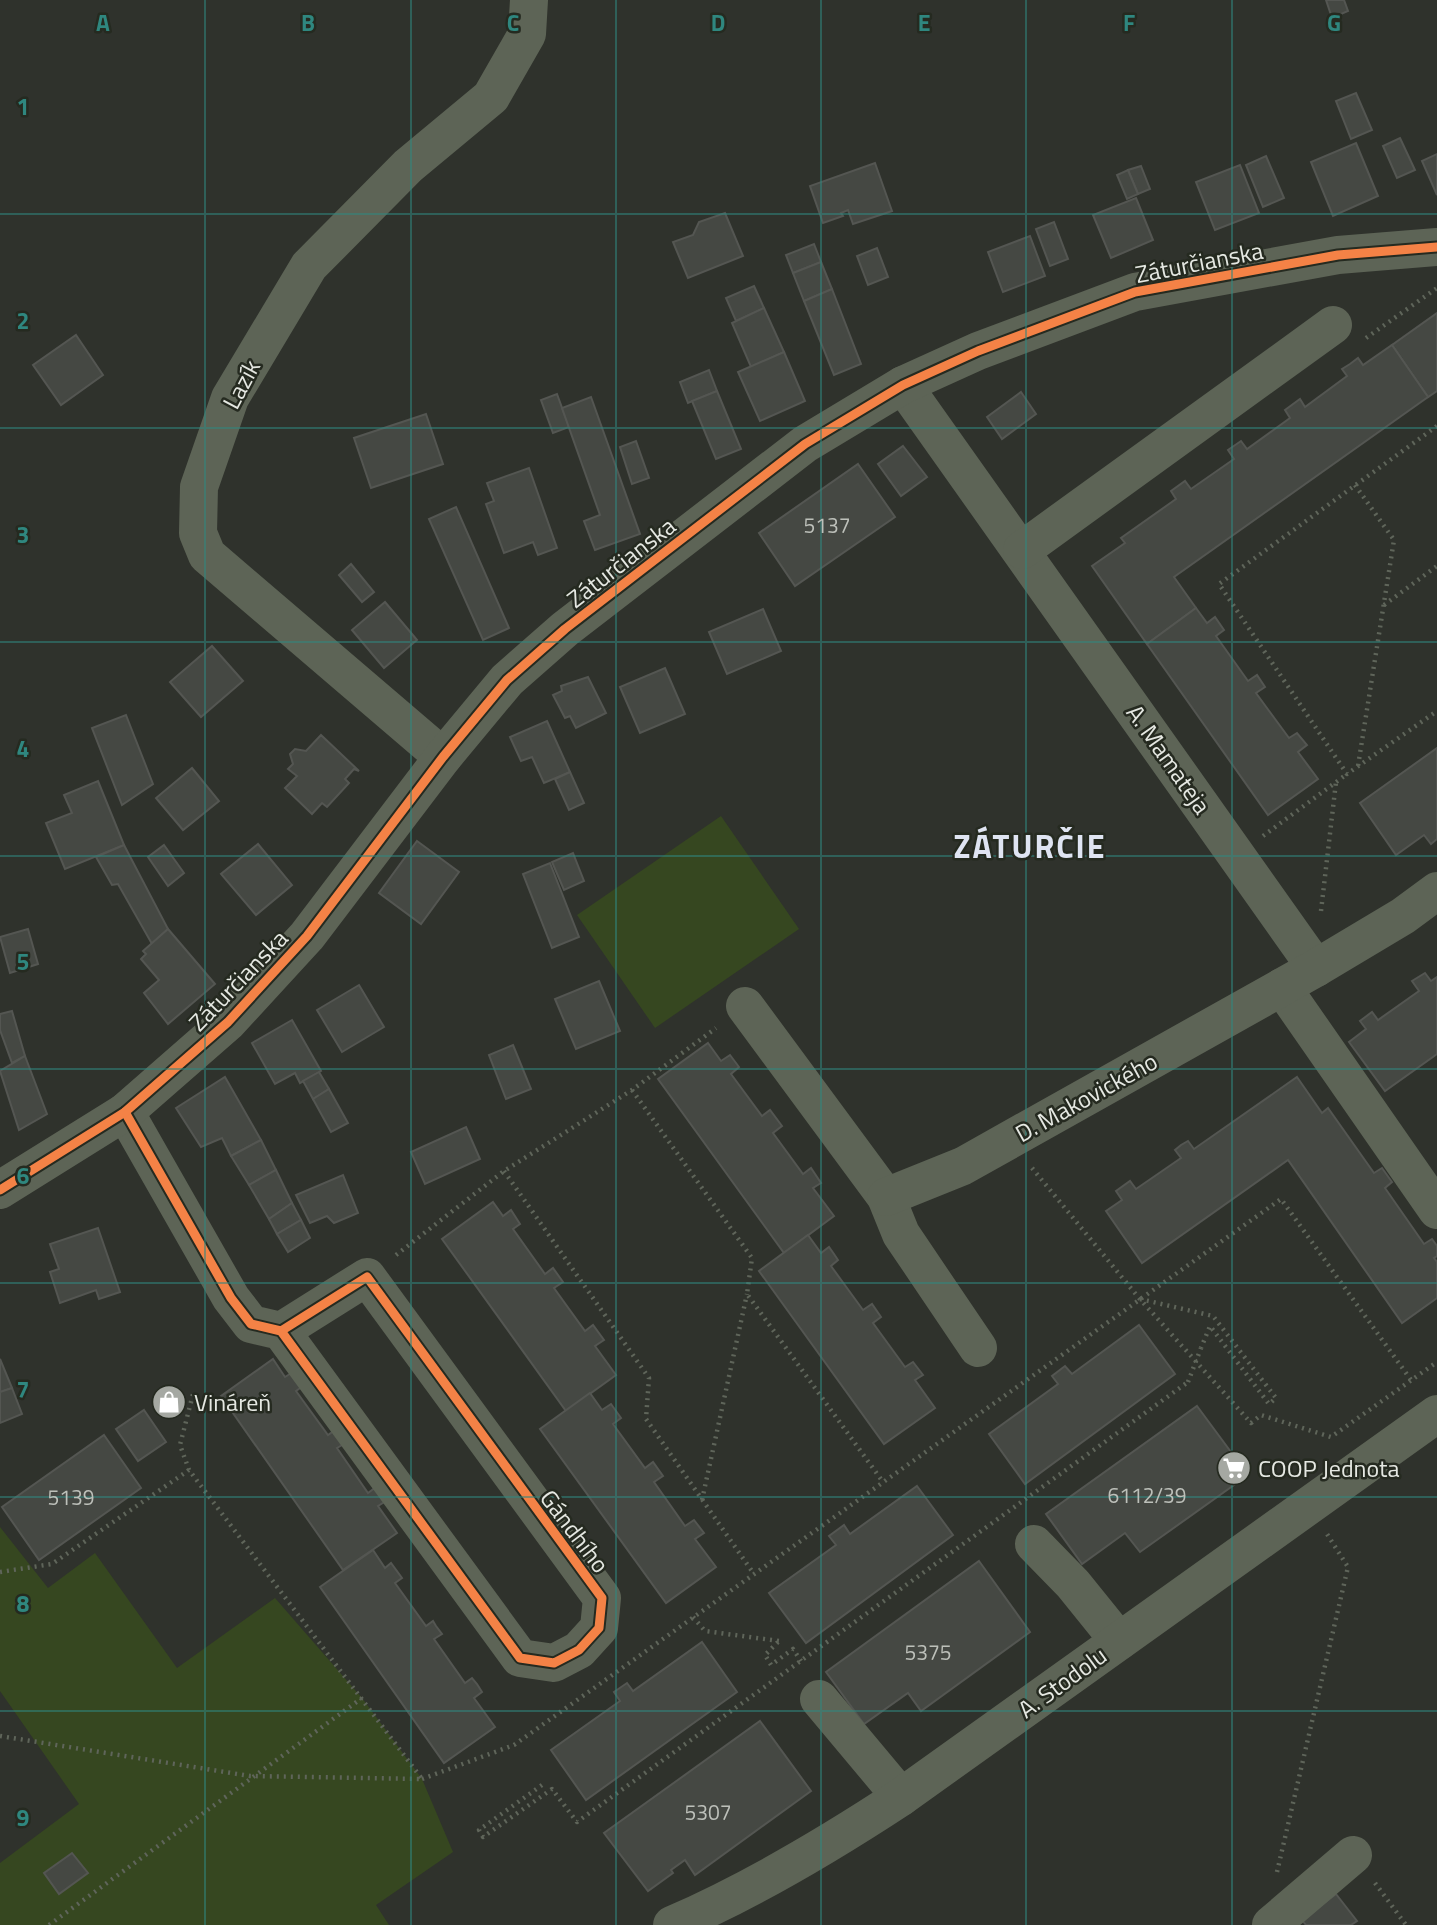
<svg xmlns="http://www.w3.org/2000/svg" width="1437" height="1925" viewBox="0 0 1437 1925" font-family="'Titillium Web',sans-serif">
  <rect width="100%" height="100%" fill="#2f322c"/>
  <g fill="#364720">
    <polygon points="721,816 799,929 655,1028 577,915"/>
    <polygon points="0,1527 48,1588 95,1553 177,1668 275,1598 362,1698 422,1779 453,1852 376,1905 389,1925 0,1925 0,1863 79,1804 0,1691"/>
  </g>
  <g fill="#454843" stroke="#545652" stroke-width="2">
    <polygon points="1326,0 1344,0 1348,11 1332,18"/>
    <polygon points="1356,93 1372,130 1351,139 1336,101"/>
    <polygon points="1400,138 1415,170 1397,178 1383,146"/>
    <polygon points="1356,143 1378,196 1333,216 1311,162"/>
    <polygon points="1437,154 1437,195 1422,161"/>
    <polygon points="1266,156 1284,198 1263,207 1246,165"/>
    <polygon points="875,163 892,211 853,224 848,210 841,213 843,216 823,223 810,186"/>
    <polygon points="1240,165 1259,213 1215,230 1196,182"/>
    <polygon points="1141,166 1150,189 1138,194 1128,170"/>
    <polygon points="1128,170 1138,194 1127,199 1117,175"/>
    <polygon points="1136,198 1153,240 1111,258 1093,215"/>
    <polygon points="725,213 743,256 688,278 673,242 693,235 699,222"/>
    <polygon points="1054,222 1068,259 1050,266 1036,229"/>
    <polygon points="1030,236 1045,276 1003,292 988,252"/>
    <polygon points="814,244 821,262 793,273 786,255"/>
    <polygon points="877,248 888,277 868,285 857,256"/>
    <polygon points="821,262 832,289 804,301 793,273"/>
    <polygon points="754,286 764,308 736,321 726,298"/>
    <polygon points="832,289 861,364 834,375 804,301"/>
    <polygon points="764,308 784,352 751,367 732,323"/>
    <polygon points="1437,313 1437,391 1428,397 1392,345"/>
    <polygon points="76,335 103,375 61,405 33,365"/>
    <polygon points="1392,345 1428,397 1174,577 1196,608 1147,644 1092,566 1125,543 1121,538 1176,499 1171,491 1185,481 1191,489 1234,459 1228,450 1241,441 1247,449 1290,418 1285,410 1300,399 1305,407 1347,376 1342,369 1350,364 1358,358 1363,365"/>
    <polygon points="784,352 805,401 760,421 738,372"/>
    <polygon points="709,370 717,391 688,403 680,382"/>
    <polygon points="717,391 741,449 716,459 692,401"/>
    <polygon points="1021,392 1036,414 1002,439 987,417"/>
    <polygon points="557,394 569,427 553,433 541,400"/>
    <polygon points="591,397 640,534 595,550 584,521 600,515 562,408"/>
    <polygon points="426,414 443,464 371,488 354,438"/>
    <polygon points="636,441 649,478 632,484 620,447"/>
    <polygon points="903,446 927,477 901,496 878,464"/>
    <polygon points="858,464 895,517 795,586 759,533"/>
    <polygon points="529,468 557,548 538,555 533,542 504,553 486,504 494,501 487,483"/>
    <polygon points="456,507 509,628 483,640 429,519"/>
    <polygon points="351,564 374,592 362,602 339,575"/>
    <polygon points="385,602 417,640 384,668 352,630"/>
    <polygon points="1196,608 1207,623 1215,617 1224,630 1216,636 1248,681 1257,675 1265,687 1256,693 1289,738 1297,733 1307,745 1298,752 1318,779 1268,815 1147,644"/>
    <polygon points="763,609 781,651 727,674 709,632"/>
    <polygon points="212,646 243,681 201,717 170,682"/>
    <polygon points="665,668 685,714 640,733 620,687"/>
    <polygon points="588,677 606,713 576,728 570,716 565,718 553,695 562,691 561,686"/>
    <polygon points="126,715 153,784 122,805 92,728"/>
    <polygon points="547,721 570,772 544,783 532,757 521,761 510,737"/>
    <polygon points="321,735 359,771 354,769 345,779 349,783 327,807 322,803 312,814 285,788 297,776 288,769 293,764 290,754 295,749 306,751"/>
    <polygon points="1437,748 1437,839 1431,844 1424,835 1396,855 1360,803"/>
    <polygon points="192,768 219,801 183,830 156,798"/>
    <polygon points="570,772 584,803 569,810 555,779"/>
    <polygon points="98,781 124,845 65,869 46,823 72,813 64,795"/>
    <polygon points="417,841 459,872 421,924 379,893"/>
    <polygon points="258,844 292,885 256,915 221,874"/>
    <polygon points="124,845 168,929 152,944 118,884 112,885 96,857"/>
    <polygon points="164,845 184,873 168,886 148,857"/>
    <polygon points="573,853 584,881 564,890 552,862"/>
    <polygon points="550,863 579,937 552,948 523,874"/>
    <polygon points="28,929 38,964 10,973 0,937"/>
    <polygon points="168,929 215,984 168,1024 144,993 159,980 141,959 146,954 143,951"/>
    <polygon points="1425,973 1431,981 1437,977 1437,1054 1385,1091 1349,1042 1366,1029 1360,1021 1372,1012 1378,1020 1419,991 1412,981"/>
    <polygon points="599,981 620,1031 576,1049 555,999"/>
    <polygon points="359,985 384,1027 342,1052 317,1010"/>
    <polygon points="12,1011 25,1056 12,1063 0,1030 0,1014"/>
    <polygon points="292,1020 321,1071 300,1083 295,1073 275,1084 252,1043"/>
    <polygon points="708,1043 721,1061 730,1055 739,1067 731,1074 762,1116 770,1110 782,1126 773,1133 803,1174 811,1168 821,1183 813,1188 834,1216 784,1253 658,1079"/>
    <polygon points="513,1045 531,1089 506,1099 489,1055"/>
    <polygon points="25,1056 47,1114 19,1130 0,1071"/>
    <polygon points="319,1072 329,1089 313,1099 303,1081"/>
    <polygon points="225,1077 261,1140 231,1156 222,1138 201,1147 176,1108"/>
    <polygon points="1297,1077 1322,1113 1328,1108 1374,1173 1382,1168 1392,1182 1385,1188 1424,1244 1432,1239 1437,1246 1437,1256 1434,1258 1437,1262 1437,1298 1402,1323 1288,1160 1142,1263 1106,1211 1122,1200 1116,1191 1130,1181 1136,1189 1181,1158 1175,1150 1181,1145 1188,1141 1194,1149"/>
    <polygon points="329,1089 348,1123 331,1132 313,1099"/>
    <polygon points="466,1127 480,1159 425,1184 411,1152"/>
    <polygon points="261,1140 276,1170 249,1185 231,1156"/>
    <polygon points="276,1170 292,1203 269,1219 249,1185"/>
    <polygon points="343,1175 358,1213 334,1223 327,1216 310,1223 296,1195"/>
    <polygon points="493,1202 503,1216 511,1210 520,1224 513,1229 545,1274 553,1268 563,1282 554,1288 585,1331 593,1325 604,1340 595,1346 616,1375 566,1411 442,1239"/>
    <polygon points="292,1203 301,1220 277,1234 269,1219"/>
    <polygon points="301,1220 310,1238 288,1252 277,1234"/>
    <polygon points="98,1228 120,1292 99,1299 96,1290 60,1303 50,1272 59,1269 50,1244"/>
    <polygon points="808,1235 821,1253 829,1247 834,1254 838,1260 831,1266 863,1310 872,1304 881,1317 873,1323 905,1367 913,1362 923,1375 915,1380 935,1408 884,1444 759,1271"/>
    <polygon points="1139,1325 1175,1374 1025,1484 989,1434 1058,1384 1052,1376 1065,1366 1072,1374"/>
    <polygon points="0,1359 12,1388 0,1392"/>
    <polygon points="273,1359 285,1377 293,1372 303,1386 296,1391 328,1435 335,1430 344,1444 337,1448 368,1493 376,1487 386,1501 378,1506 397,1533 343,1570 221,1396"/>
    <polygon points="12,1388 22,1414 0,1423 0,1392"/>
    <polygon points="590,1393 602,1410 611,1404 621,1418 613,1424 645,1468 653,1462 663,1476 654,1482 685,1526 694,1520 704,1533 695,1539 716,1567 666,1603 540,1429"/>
    <polygon points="1197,1406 1248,1475 1140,1552 1125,1533 1082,1564 1046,1514"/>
    <polygon points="144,1410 166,1442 138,1461 116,1429"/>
    <polygon points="104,1435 141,1488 39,1560 2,1507"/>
    <polygon points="917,1486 953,1535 806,1643 769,1593 836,1545 829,1536 844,1525 850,1534"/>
    <polygon points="373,1550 385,1568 391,1563 402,1578 395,1583 426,1626 433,1621 436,1626 442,1634 434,1639 465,1683 472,1678 477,1684 482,1692 474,1698 495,1727 444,1763 320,1587"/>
    <polygon points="979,1561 1030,1632 921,1711 908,1693 864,1724 826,1672"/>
    <polygon points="702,1642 737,1692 586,1800 551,1750 620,1701 614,1692 627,1683 633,1691"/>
    <polygon points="760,1721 811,1791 695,1875 685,1860 671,1870 673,1873 648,1891 604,1833"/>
    <polygon points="72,1853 88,1873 59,1894 44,1873"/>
    <polygon points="1336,1894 1357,1921 1351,1925 1306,1925 1302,1920"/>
  </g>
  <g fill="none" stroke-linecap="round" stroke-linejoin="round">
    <g stroke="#5f655a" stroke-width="4.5" stroke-dasharray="2 5" stroke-linecap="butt">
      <polyline points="1366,338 1437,288"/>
      <polyline points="1437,426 1219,584 1347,774 1437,711"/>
      <polyline points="1355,485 1394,540 1358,766"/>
      <polyline points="1384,605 1437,566"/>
      <polyline points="1263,836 1347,774"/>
      <polyline points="1321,911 1336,782"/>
      <polyline points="632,1090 752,1258 747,1294 883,1482"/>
      <polyline points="1032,1168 1139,1298 1251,1423 1261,1415 1331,1437 1437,1362"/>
      <polyline points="504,1171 649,1378 646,1419 754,1574"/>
      <polyline points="396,1255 504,1171 632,1090 716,1028"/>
      <polyline points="1140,1299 1213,1316 1276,1398 1269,1404 1210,1326 1201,1348"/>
      <polyline points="702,1500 747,1294"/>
      <polyline points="0,1572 52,1564 189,1470"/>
      <polyline points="693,1617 705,1631 779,1641"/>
      <polyline points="778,1642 765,1655 771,1665 793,1649 801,1661"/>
      <polyline points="0,1736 250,1776 422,1779 189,1470 180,1445 193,1394"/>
      <polyline points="422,1779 514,1745 1281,1199 1411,1380"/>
      <polyline points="542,1785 479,1830 483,1837 552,1789 577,1822 1188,1382"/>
      <polyline points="1277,1872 1348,1567 1327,1534"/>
      <polyline points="1375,1883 1406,1925"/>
      <polyline points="49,1925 362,1698"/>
    </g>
    <g stroke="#5d6456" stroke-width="38">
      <polyline points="903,385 1316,968"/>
      <polyline points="1022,550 1333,325"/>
      <polyline points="443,757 207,555 198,533 199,487 230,398 309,266 408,166 491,97 527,34 529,0"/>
      <polyline points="1282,987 1437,1210"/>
      <polyline points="745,1006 886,1197 901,1234 978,1348"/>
      <polyline points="125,1112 231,1298 251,1324 281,1331 520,1658 554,1663 579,1650 599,1628 602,1598 367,1277 281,1331"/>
      <polyline points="0,1190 125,1112 228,1022 307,936 443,757 507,680 565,629 805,444 903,385 978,351 1135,292 1338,255 1437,247"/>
      <polyline points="886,1197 963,1166 1316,968 1403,916 1437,891"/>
      <polyline points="1034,1544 1073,1584 1119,1641"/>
      <polyline points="819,1699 901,1797"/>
      <path d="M672,1925C753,1890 828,1845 901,1797L1437,1414"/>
      <polyline points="1271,1925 1353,1855"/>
    </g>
    <polyline stroke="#5f655a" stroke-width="4.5" stroke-dasharray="2 5" stroke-linecap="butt" points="1188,1382 1201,1348"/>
    <g stroke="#252a20" stroke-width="13">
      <g id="cycleway">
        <polyline points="125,1112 231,1298 251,1324 281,1331 520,1658 554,1663 579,1650 599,1628 602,1598 367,1277 281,1331"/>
        <polyline points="0,1190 125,1112 228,1022 307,936 443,757 507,680 565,629 805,444 903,385 978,351 1135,292 1338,255 1437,247"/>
      </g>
    </g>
    <use href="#cycleway" stroke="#f48246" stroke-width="9"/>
  </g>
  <path fill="none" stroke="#2f877f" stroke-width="2" stroke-opacity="0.55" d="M205,0V1925M411,0V1925M616,0V1925M821,0V1925M1026,0V1925M1232,0V1925M0,214H1437M0,428H1437M0,642H1437M0,856H1437M0,1069H1437M0,1283H1437M0,1497H1437M0,1711H1437"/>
  <defs>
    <g id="shop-disc" transform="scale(1.75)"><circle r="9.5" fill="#a5a8a2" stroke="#252a20"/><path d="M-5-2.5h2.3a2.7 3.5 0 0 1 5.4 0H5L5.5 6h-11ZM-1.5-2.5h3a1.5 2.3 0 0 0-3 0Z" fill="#fff"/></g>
    <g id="supermarket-disc" transform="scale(1.75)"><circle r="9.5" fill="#a5a8a2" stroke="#252a20"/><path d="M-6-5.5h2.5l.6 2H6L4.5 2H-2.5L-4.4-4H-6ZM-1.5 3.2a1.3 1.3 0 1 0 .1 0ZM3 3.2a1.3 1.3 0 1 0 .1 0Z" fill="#fff"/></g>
  </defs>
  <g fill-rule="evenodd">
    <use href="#shop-disc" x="169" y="1402"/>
    <use href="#supermarket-disc" x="1234" y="1468"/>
  </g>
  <g text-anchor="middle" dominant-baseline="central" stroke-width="5" stroke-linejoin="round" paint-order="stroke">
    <g font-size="21" fill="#bdc0ba">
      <text x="827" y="525">5137</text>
      <text x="1147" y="1495">6112/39</text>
      <text x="71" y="1497">5139</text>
      <text x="928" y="1652">5375</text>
      <text x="708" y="1812">5307</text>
    </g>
    <g font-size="24" fill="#e5e8e2" stroke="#252a20">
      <text transform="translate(1199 262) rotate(-11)">Záturčianska</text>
      <text transform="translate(241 384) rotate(-62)">Lazík</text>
      <text transform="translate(621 562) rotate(-38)">Záturčianska</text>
      <text transform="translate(1169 759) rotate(55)">A. Mamateja</text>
      <text transform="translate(238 980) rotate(-46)">Záturčianska</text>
      <text transform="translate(1086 1097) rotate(-29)">D. Makovického</text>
      <text transform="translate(575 1531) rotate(53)">Gándhího</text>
      <text transform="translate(1062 1682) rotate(-36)">A. Stodolu</text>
    </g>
    <g font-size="24" fill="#e5e8e2" stroke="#252a20" text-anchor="start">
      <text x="194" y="1402">Vináreň</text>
      <text x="1258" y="1468">COOP Jednota</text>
    </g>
    <g font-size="32" font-weight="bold" letter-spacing="2" fill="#dfe4f2" stroke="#252a20">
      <text x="1030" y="846">ZÁTURČIE</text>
    </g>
  </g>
  <g font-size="23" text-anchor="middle" font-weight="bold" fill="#2f877f" stroke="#252a20" stroke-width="5" stroke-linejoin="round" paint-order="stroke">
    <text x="103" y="31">A</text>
    <text x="308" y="31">B</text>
    <text x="513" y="31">C</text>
    <text x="718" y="31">D</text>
    <text x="924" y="31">E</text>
    <text x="1129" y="31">F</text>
    <text x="1334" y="31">G</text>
    <text x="23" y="115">1</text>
    <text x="23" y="329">2</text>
    <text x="23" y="543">3</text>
    <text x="23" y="757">4</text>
    <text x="23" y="970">5</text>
    <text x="23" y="1184">6</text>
    <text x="23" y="1398">7</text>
    <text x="23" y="1612">8</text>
    <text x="23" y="1826">9</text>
  </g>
</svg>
